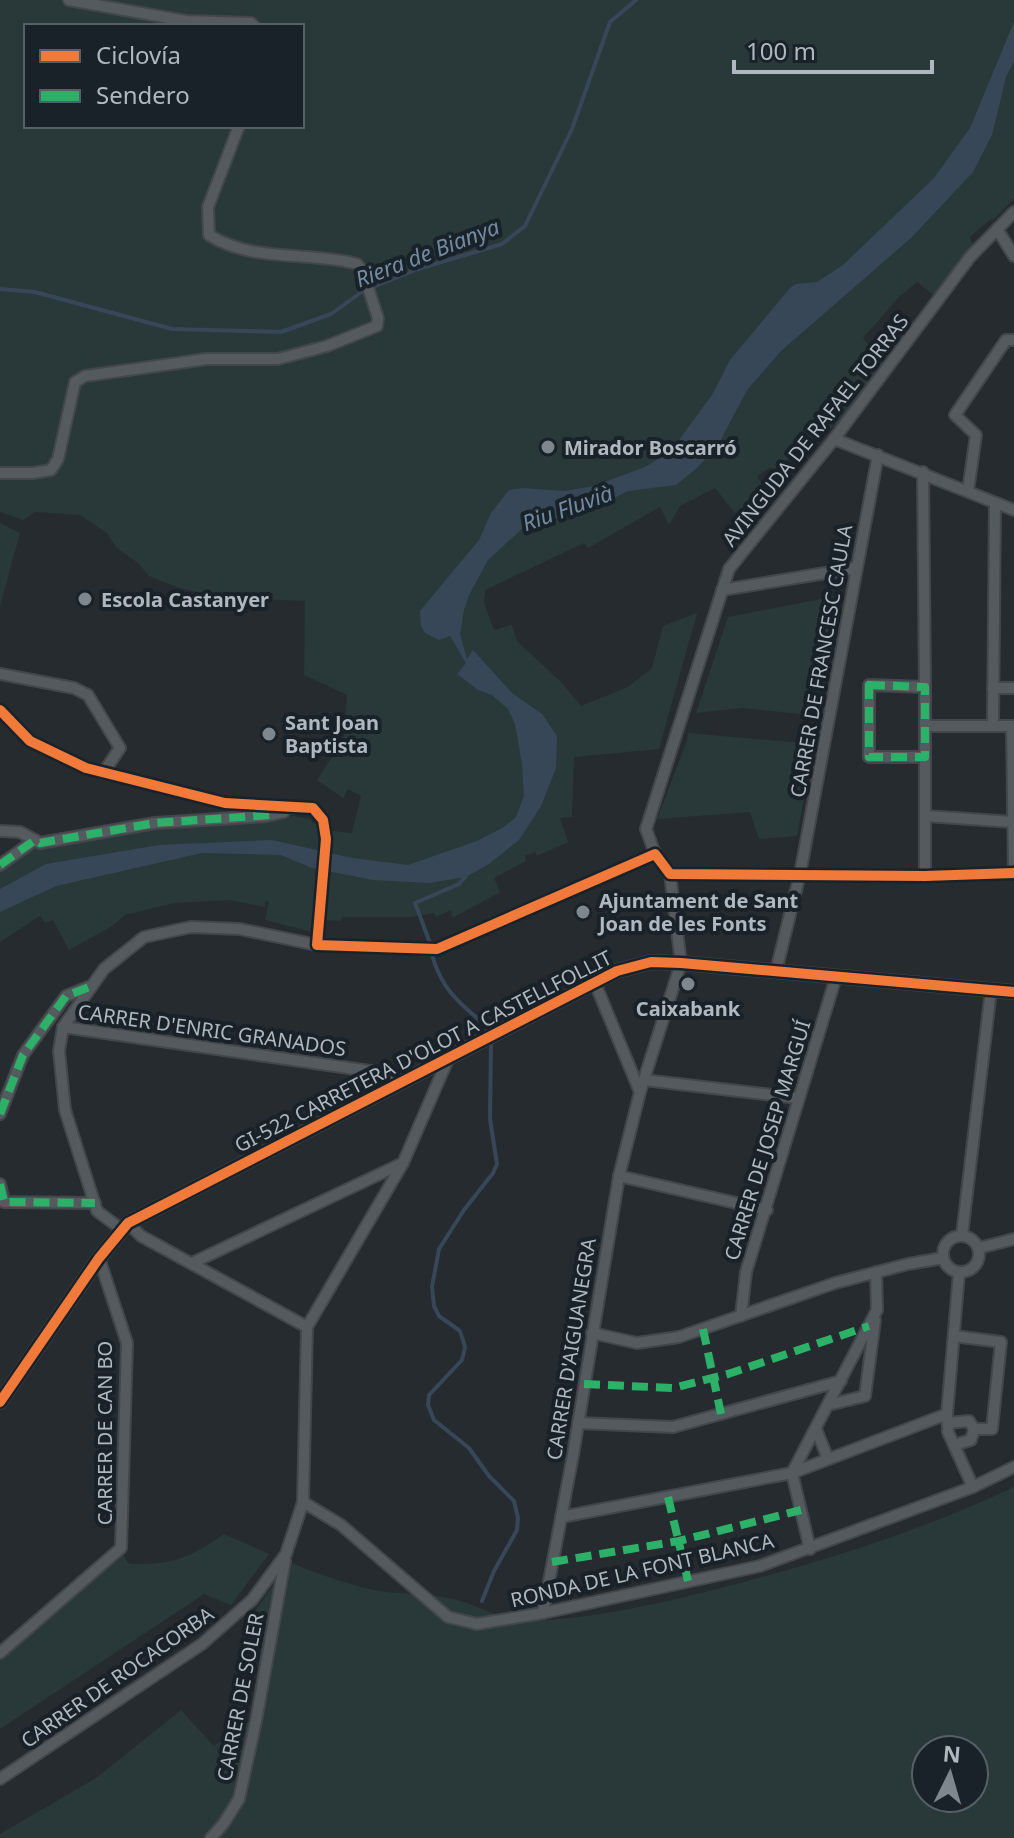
<svg xmlns="http://www.w3.org/2000/svg" width="1014" height="1838" viewBox="0 0 1014 1838" font-family="'Noto Sans',sans-serif">
  <rect width="100%" height="100%" fill="#262b30"/>
  <g fill="#293939" fill-rule="evenodd">
    <path d="M0,0H1014V199L993,220L992,218L970,237L973,246L936,297L917,282L899,297L863,338L884,364L842,420L773,470L771,467L757,476L767,494L735,513L715,488L680,506L669,525L660,507L588,548L584,543L485,590L484,603L494,630L512,625L517,641L562,683L581,706L628,687L652,668L663,626L697,613L659,749L574,757L572,817L560,818L568,842L537,856L535,852L525,856L526,861L494,878L500,892L452,918L451,910L436,917L434,913L411,917H342L341,921L323,920L315,913L312,932L265,920L269,902L265,901V907L229,900L174,903L125,915L112,926L69,950L53,920L45,923L40,916L0,942V870L21,855L46,845L152,826L294,816L309,819L323,830L352,833L361,796L348,789L343,798L317,780L344,739L347,695L304,675L305,601L218,597L180,588L149,576L138,563L117,548L107,533L80,515L35,512L23,520L0,512ZM26,26H302V126H26Z"/>
    <polygon points="0,523 20,533 0,606"/>
    <polygon points="842,595 819,716 742,708 696,713 728,617"/>
    <polygon points="688,733 814,744 797,836 759,839 750,812 657,819 687,741"/>
    <path d="M1014,1487V1838H0V1834L96,1778L181,1710L214,1746L250,1721L266,1618L253,1614L277,1580L287,1561C315,1573 348,1585 379,1591C404,1595 432,1593 457,1600C480,1606 501,1621 529,1621C597,1619 671,1601 740,1583C834,1558 926,1529 1014,1487ZM926,1750H974V1798H926Z"/>
    <path d="M224,1534L269,1554L231,1605L204,1594L0,1729V1644L45,1614L121,1548L127,1562L131,1564C173,1565 190,1558 224,1534Z"/>
  </g>
  <polygon fill="#374758" points="1014,22 1014,61 1006,77 992,135 973,172 912,237 781,351 747,390 718,445 697,468 676,485 628,491 590,510 524,527 488,560 469,595 464,610 460,634 467,659 473,650 512,693 542,714 557,736 556,768 541,806 519,840 489,864 466,877 429,883 373,880 312,868 281,855 202,853 56,886 0,912 0,889 46,864 159,845 272,840 352,858 408,865 477,841 504,827 516,817 524,796 522,764 515,724 508,709 492,695 478,690 457,674 466,663 450,636 439,640 425,633 421,626 420,611 479,540 491,513 509,490 522,488 564,491 594,486 645,467 671,451 712,395 730,360 790,288 796,284 817,282 843,265 934,178 970,128"/>
  <g fill="none" stroke-linecap="round" stroke-linejoin="round">
    <g stroke="#374758" stroke-width="4">
      <polyline points="0,289 35,292 172,329 281,332 331,314 363,291 418,269 502,244 525,226 572,129 610,22 636,0"/>
      <polyline points="430,943 415,903 459,884 466,876"/>
      <path d="M432,955C441,988 458,1002 484,1024"/>
      <polyline points="482,1601 494,1571 517,1530 518,1518 514,1501 489,1476 469,1448 434,1420 428,1405 429,1395 462,1360 465,1347 460,1331 439,1316 434,1306 432,1287 439,1249 464,1210 493,1173 497,1164 490,1119 491,1043"/>
    </g>
    <g stroke="#43474b" stroke-width="14">
      <g id="minor">
        <polyline points="69,0 186,21 251,23 254,26"/>
        <polyline points="997,229 1014,256"/>
        <polyline points="834,439 1014,510"/>
        <polyline points="923,472 925,687"/>
        <path d="M0,473H33L51,470L58,459L75,382L85,376L207,359H278L327,346L377,326L378,318L363,272L357,264C310,251 253,263 209,235L208,207L239,126"/>
        <polyline points="968,491 976,435 955,415 1006,340 1014,340"/>
        <polyline points="722,590 856,568"/>
        <polyline points="0,674 74,688 88,695 120,748 103,773"/>
        <polyline points="993,688 1014,688"/>
        <polyline points="0,710 30,741 86,768 225,803 293,808"/>
        <polyline points="993,725 995,503"/>
        <polyline points="925,726 1014,726"/>
        <polyline points="1012,726 1014,873"/>
        <polyline points="925,757 869,757 869,685 925,687 925,876"/>
        <polyline points="926,816 1013,822"/>
        <polyline points="0,831 20,832 40,843 155,823 266,816 284,812"/>
        <polyline points="0,865 35,840"/>
        <polyline points="670,874 925,876 1014,873"/>
        <polyline points="776,971 800,874 878,455"/>
        <polyline points="595,983 640,1092"/>
        <polyline points="63,1027 384,1073 404,1079"/>
        <polyline points="644,1080 798,1098"/>
        <polyline points="0,1114 23,1055 66,996 91,986"/>
        <polyline points="619,1176 767,1210"/>
        <polyline points="0,1184 4,1202 95,1203"/>
        <polyline points="128,1223 141,1236 307,1327"/>
        <polyline points="121,1229 97,1211 65,1110 59,1051 63,1027 104,969 144,937 191,927 240,929 317,945 437,949 655,854"/>
        <polyline points="962,1235 991,990"/>
        <circle cx="961" cy="1254" r="18"/>
        <polyline points="979,1248 1014,1239"/>
        <polyline points="192,1263 403,1163"/>
        <polyline points="959,1273 947,1414 948,1432 973,1487"/>
        <polyline points="741,1316 746,1272 836,977"/>
        <polyline points="592,1333 637,1343 679,1337 835,1283 908,1264 943,1258"/>
        <polyline points="954,1336 1001,1342 992,1429 974,1429"/>
        <polyline points="828,1405 865,1396 875,1320"/>
        <polyline points="578,1423 673,1427 841,1381"/>
        <polyline points="948,1423 969,1421 974,1429 971,1440 954,1445"/>
        <polyline points="816,1429 828,1459"/>
        <polyline points="303,1502 341,1525 448,1617 477,1624 543,1613 760,1566 973,1487 1014,1467"/>
        <polyline points="561,1517 792,1473 947,1414"/>
        <polyline points="810,1549 792,1473 877,1310 876,1272"/>
        <polyline points="543,1613 573,1455 619,1176 640,1092 681,963 670,874 655,854 646,829 729,569 834,439 970,257 1014,212"/>
        <polyline points="0,1653 121,1548 127,1343 99,1258"/>
        <polyline points="0,1779 202,1644 252,1600 286,1554 303,1502 307,1327 403,1163 449,1057"/>
        <polyline points="211,1838 224,1823 239,1799 256,1721 285,1560"/>
      </g>
    </g>
    <g stroke="#43474b" stroke-width="16">
      <polyline id="tertiary" points="0,1402 99,1258 128,1223 617,971 651,962 681,963 1014,992"/>
    </g>
    <use href="#minor" stroke="#555a5f" stroke-width="10"/>
    <use href="#tertiary" stroke="#555a5f" stroke-width="12"/>
    <g stroke="#2db169" stroke-width="8" stroke-dasharray="16 8" stroke-linecap="butt">
      <polygon points="869,685 925,687 925,757 869,757"/>
      <polyline points="0,865 35,840 40,843 155,823 271,815"/>
      <polyline points="0,1114 23,1055 66,996 92,986"/>
      <polyline points="0,1184 4,1202 95,1203"/>
      <polyline points="703,1329 721,1414"/>
      <polyline points="584,1384 673,1388 728,1374 869,1326"/>
      <polyline points="668,1497 688,1581"/>
      <polyline points="552,1562 679,1541 801,1510"/>
    </g>
    <g stroke="#1a2229" stroke-width="15">
      <g id="cycleway">
        <polyline points="0,710 30,741 86,768 225,803 313,808 323,820 326,839 317,945 437,949 655,854 670,874 925,876 1014,873"/>
        <polyline points="0,1402 99,1258 128,1223 617,971 651,962 681,963 1014,992"/>
      </g>
    </g>
    <use href="#cycleway" stroke="#f17a3a" stroke-width="10"/>
  </g>
  <g fill="#7f878e" stroke="#1a2229" stroke-width="3">
    <circle cx="548" cy="447" r="8"/>
    <circle cx="85" cy="599" r="8"/>
    <circle cx="269" cy="734" r="8"/>
    <circle cx="583" cy="912" r="8"/>
    <circle cx="688" cy="984" r="8"/>
  </g>
  <g text-anchor="middle" dominant-baseline="central" stroke-width="8" stroke-linejoin="round" paint-order="stroke">
    <g font-size="20" fill="#afb8c1" stroke="#1a2229">
      <text transform="translate(815 430) rotate(-52)">AVINGUDA DE RAFAEL TORRAS</text>
      <text transform="translate(821 661) rotate(-80)">CARRER DE FRANCESC CAULA</text>
      <text transform="translate(212 1030) rotate(8)">CARRER D'ENRIC GRANADOS</text>
      <text transform="translate(423 1051) rotate(-27)">GI-522 CARRETERA D'OLOT A CASTELLFOLLIT</text>
      <text transform="translate(767 1140) rotate(-73)">CARRER DE JOSEP MARGUÍ</text>
      <text transform="translate(571 1349) rotate(-81)">CARRER D'AIGUANEGRA</text>
      <text transform="translate(104 1433) rotate(-90)">CARRER DE CAN BO</text>
      <text transform="translate(642 1570) rotate(-13)">RONDA DE LA FONT BLANCA</text>
      <text transform="translate(117 1677) rotate(-35)">CARRER DE ROCACORBA</text>
      <text transform="translate(240 1697) rotate(-79)">CARRER DE SOLER</text>
    </g>
    <g font-size="20" font-weight="bold" fill="#afb8c1" stroke="#1a2229" text-anchor="start">
      <text x="564" y="447">Mirador Boscarró</text>
      <text x="101" y="599">Escola Castanyer</text>
      <text x="285" y="722">Sant Joan<tspan x="285" dy="23">Baptista</tspan></text>
      <text x="599" y="900">Ajuntament de Sant<tspan x="599" dy="23">Joan de les Fonts</tspan></text>
      <text x="688" y="1008" text-anchor="middle">Caixabank</text>
    </g>
    <g font-size="22" font-style="italic" fill="#738ba2" stroke="#1a2229">
      <text transform="translate(427 252) rotate(-21)">Riera de Bianya</text>
      <text transform="translate(567 507) rotate(-20)">Riu Fluvià</text>
    </g>
  </g>
  <rect x="24" y="24" width="280" height="104" fill="#1a2229" stroke="#565e66" stroke-width="2"/>
  <rect x="40" y="50" width="40" height="12" fill="#f17a3a" stroke="#565e66" stroke-width="2"/>
  <text x="96" y="64" font-size="24" fill="#afb8c1">Ciclovía</text>
  <rect x="40" y="90" width="40" height="12" fill="#2db169" stroke="#565e66" stroke-width="2"/>
  <text x="96" y="104" font-size="24" fill="#afb8c1">Sendero</text>
  <g transform="translate(950 1774) rotate(5)"><circle r="38" fill="#1a2229" stroke="#565e66" stroke-width="2"/>
  <path d="M0-6L14 30L0 20L-14 30Z" fill="#7f878e"/>
  <text y="-12" font-size="22" font-weight="bold" text-anchor="middle" fill="#afb8c1">N</text>
  </g>
  <path d="M734 60v12h198v-12" fill="none" stroke="#afb8c1" stroke-width="4"/>
  <text x="746" y="60" font-size="24" fill="#afb8c1" stroke="#1a2229" stroke-width="6" paint-order="stroke">100 m</text>
</svg>
